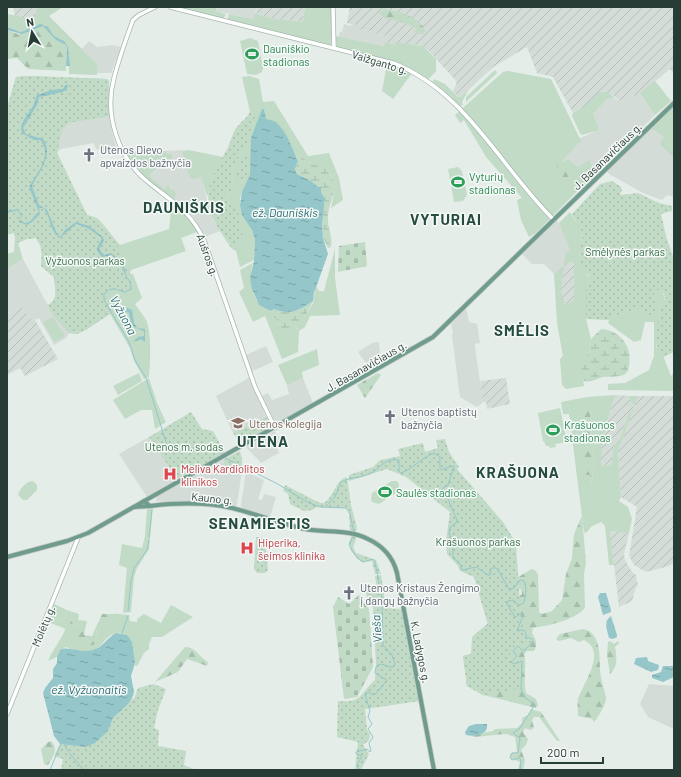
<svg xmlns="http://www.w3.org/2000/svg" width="681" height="777" viewBox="0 0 681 777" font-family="Barlow,sans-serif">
  <defs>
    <pattern id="industrial-furrows" width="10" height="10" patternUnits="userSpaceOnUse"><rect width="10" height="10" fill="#d4dcd7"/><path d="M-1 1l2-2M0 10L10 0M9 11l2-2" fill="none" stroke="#b6beb9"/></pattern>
    <pattern id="forest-firs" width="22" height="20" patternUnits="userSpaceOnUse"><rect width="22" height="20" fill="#c1dbc6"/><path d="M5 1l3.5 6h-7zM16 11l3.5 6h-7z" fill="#a6bdab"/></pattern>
    <pattern id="wetland-marsh" width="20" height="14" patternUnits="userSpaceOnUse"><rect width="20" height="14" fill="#c1dbc6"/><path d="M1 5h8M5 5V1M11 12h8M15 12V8" fill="none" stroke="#a6bdab"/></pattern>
    <pattern id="cemetery-stones" width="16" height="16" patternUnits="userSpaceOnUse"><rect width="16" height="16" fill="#c1dbc6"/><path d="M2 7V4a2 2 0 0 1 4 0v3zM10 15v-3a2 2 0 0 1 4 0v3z" fill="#a6bdab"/></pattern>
    <pattern id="park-dots" width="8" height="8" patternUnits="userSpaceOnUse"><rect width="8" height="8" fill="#c1dbc6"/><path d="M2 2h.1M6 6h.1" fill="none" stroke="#a6bdab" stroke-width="1.8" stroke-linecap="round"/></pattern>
    <pattern id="water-ripples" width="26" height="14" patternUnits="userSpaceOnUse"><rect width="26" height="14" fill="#95c7ca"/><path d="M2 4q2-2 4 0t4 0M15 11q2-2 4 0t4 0" fill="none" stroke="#79a3a5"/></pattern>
  </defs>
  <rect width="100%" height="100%" fill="#e5ede9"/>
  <g fill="#d4dcd7">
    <polygon points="217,7 257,7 253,19 216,11"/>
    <polygon points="344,24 351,26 352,24 360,26 360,29 388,36 385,46 338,37 340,32 342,32"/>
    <polygon points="89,41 97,47 112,45 121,47 111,73 97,73 98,65 82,49"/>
    <polygon points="640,93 655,115 605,164 595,173 588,160 578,167 568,159 563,163 562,161 580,142 580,138 597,131 599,128 593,114 607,99 614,98 621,102 632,95 635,98"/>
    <polygon points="110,116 112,133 117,150 102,152 102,150 96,149 94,143 61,149 57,153 62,130 68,123"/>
    <polygon points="650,128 664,137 670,153 674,158 674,197 667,195 662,200 643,193 609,174 607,171"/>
    <polygon points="182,150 184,157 201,177 208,204 214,221 220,231 205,237 193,216 174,200 175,190 171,190 171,187 165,189 149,176 156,168 170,163 169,161 173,159 172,154 167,154 166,151"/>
    <polygon points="556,220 562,227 570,250 563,266 554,274 544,264 532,264 522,254"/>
    <polygon points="23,259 53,315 69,333 66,338 54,345 39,318 35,320 28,317 22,306 7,314 7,269"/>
    <polygon points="466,308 469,322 477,324 480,343 475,344 475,347 483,402 477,407 460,397 452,336 453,333 451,324"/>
    <polygon points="379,342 381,364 371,370 358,352 372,343"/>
    <polygon points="266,346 273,362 252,371 246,355"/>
    <polygon points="249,378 266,417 233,433 216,396"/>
    <polygon points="303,378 313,403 276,424 262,396 268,393 272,400 289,394 287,385"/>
    <polygon points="274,431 284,442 277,447 279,453 261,463 246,447"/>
    <polygon points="149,437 177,479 147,497 119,454"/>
    <polygon points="223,460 226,468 242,471 237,504 235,507 156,501 157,496"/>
    <polygon points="246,471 264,480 258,499 262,500 264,494 276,497 270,517 242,508 241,505"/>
    <polygon points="649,684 674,686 674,729 648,717 640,704"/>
  </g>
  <g fill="url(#industrial-furrows)">
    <polygon points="13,7 37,7 34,19 15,16"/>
    <polygon points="257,7 305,7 303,22 274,19 256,13"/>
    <polygon points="350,7 674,7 674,74 670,69 635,98 632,95 621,102 610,93 573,113 553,77 537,73 527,47 493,67 461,97 458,97 453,91 457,82 429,51 420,45 396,43 396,45 386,42 387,36 360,29 360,26 347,23"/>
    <polygon points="574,262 574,301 565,304 561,289 565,263"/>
    <polygon points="22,306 28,317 35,320 58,359 25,376 20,368 7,375 7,314"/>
    <polygon points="506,378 510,404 487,409 486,402 483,402 480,381"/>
    <polygon points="615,395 630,396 629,399 634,405 631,412 629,412 619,442 614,445 611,465 601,466 600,450 603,436"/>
    <polygon points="638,396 674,396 674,562 669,566 646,572 634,565 629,556 637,507 621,497 618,452"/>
    <polygon points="610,531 629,533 624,554 625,560 632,572 636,575 638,586 636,587 632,601 619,607"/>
  </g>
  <g fill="#c1dbc6" fill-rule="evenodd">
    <polygon points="37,7 63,7 49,16 98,65 97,75 69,74 68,47 62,40 54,36 52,32 37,25 21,32 7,27 7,14 34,19"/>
    <polygon points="177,7 216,8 216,11 226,14 223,19"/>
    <polygon points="305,7 331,7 331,45 229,21 228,19 229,14 253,19 255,13 274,19 303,22"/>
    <polygon points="335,36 384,46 386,42 395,45 396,42 423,46 436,59 436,71 428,80 396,63 337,47"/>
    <polygon points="250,38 258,41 263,67 262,72 256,75 247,74 240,41"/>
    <polygon points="387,64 412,73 393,99 382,91"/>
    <polygon points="495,70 497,73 466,102 466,97"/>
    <polygon points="508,71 551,79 581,141 562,161 563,162 568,159 578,167 588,160 590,161 595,173 536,233 529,237 521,220 517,200 522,198 486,157 464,120 460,123 455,115 503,72"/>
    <path d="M30,76L107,79L109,81L110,116L68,123L62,130L57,153L87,215L98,219L120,245L169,229L172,203C183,210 192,220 197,232L181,238L186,251L131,270L130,274H133L142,298L135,304C138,309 143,314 146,320C152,332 150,363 149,377L144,379L134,361L130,348L110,314L77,334L69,333L53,315L48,305C59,299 55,289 54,277L41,266L42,249L36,238L27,239L18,243L23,259L7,269V254L14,252L15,238L14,233L7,234V108L16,77Z"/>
    <path d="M249,76L259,79L263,102L274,101L308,156L329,153L339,178L343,200L331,208C334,196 338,176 324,168C319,166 313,166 309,163C304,160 302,156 296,157C286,139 286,127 266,119L264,110L262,109L258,121L250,174L240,198L241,211L252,230L255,240L254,260L240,267L236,251L232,249L238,245L236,203H230L225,194L234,190L232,176L234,165L246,146L255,114L250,112L242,77Z"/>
    <polygon points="434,79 445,84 458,97 461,97 469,89 462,102 463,105 458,106 432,83"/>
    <polygon points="655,81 671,101 655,115 640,93"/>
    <polygon points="599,92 610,93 614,98 607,99 593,114 599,128 597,131 581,135 572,116 573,113 584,107"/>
    <polygon points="674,106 674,158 660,144 664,137 650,128"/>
    <polygon points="189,150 223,157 213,176 207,197 201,177 194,179 190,178 182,151"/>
    <polygon points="166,151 167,154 172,154 173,159 169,161 170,163 156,168 149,176 165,189 168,185 172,190 175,190 176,195 174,200 141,175 125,154 129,152"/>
    <polygon points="458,167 462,171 467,195 463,201 454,202 448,169"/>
    <path d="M570,212L581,230V246L579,255L588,276L591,279L586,290V319L591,339L589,354L581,363L584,386L566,389L562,385L560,359L563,356L557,323L554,274L563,266L566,253L570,250L559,223ZM574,262V301L565,304L561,289L565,263Z"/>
    <path d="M335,249V278L340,315L310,316L305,327L299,331L298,352L282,359L265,316L253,322L239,292L244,288L240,270L253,263C249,272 252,294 257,301C261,306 266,307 271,311L270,313L278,321L282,330L297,329L313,303L316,286L319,291H324Z"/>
    <polygon points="654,290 662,290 666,302 659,305 661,316 659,320 656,346 662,353 671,376 674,372 674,391 608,390 608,384 625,383 649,370 654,356 654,322 645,322 641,340 634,342 608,323 609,320 617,315 637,309 645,314"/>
    <polygon points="53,317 65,336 54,342 43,322"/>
    <polygon points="317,349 319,365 302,372 303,378 287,385 278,365"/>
    <polygon points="139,373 142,381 118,395 113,386"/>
    <polygon points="149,378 157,403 166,422 155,429 152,410 141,410 125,419 113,400"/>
    <path d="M615,395C608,419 600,441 601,466L611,465L614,445L619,442L629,412H631L634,405L629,399L630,396H638L618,452L621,497L619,501L628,507L632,519L629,533L610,531L614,565H609L605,526L601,522L592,526L586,533L584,532L569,414H563L561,402L587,397ZM588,410L590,411L594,460L592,484L590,475H585Z"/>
    <polygon points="560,408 567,442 555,444 556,447 550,448 549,446 546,446 544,441 543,442 538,413"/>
    <path d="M33,481L37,485V490L27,500H23L18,495C19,489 27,481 33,481Z"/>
    <polygon points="392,481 397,481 399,484 399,491 379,504 372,502 371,499 372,493"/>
    <polygon points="147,507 153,507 149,549 137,568 134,577 131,612 123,613 127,568 119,565 122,544 142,548 145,536"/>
    <polygon points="54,604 67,610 63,622 50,616"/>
    <path d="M171,605L193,617L162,637H152L149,644V649L144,653L137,666L135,665L132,645L127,635C124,635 121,633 118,633C100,634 103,663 66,647L60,650L57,657L48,661C53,648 65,636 67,623L78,625L77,644L97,635C94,625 105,618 113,614C117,613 126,615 129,615L130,621L137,622V619L144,614L161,623Z"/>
  </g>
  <g fill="url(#forest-firs)">
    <path d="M384,7L386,10C401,11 418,17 426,31L423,34C419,34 417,33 414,30L417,29C408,22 398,23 390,18L387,20L379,13L380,11L382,12Z"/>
    <polygon points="43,25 67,47 66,71 28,69 17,58 7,59 7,30 18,34"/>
    <path d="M556,152L571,182L567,186L562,183C558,173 556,163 556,152Z"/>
    <polygon points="588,410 590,411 594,460 592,484 590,475 585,475 578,412"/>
    <path d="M582,516L586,563L584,574L585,608C573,621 550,625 533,628L532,633C536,639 538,645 534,651H527L524,654C527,667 523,680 526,693L536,699L538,705L536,708L483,695L467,686L463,656L471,654L472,652V637L522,594L521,589H517L514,580L531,569L535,570L538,574L539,612L542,614L552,611L562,600L566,574L572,558L574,534Z"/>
    <path d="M67,610L79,614L78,620L87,621L84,635L92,636L102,614H113C106,622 99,619 96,633L102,639C94,645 88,649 77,644C72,636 75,633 78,625L67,623L66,629L48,622L50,616L63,622Z"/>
    <path d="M583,629C604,633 598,662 601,677C602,684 605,691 606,698C607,702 597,720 594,722L592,719L578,716C578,710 577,705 578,700C582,685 608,652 584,640L579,642L571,638L559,641L556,639L560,634Z"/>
    <path d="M610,641L614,644L618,641L619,643L615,647C617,657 618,667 610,674L607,655L608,642Z"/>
    <path d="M185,647C196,647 199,657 208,662L207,666L187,659L178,672L155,682Z"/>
    <polygon points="531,709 541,712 560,741 557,741 539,717 534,717 532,720 534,728 530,730 525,728 523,732 528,739 526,745 521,750 525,760 523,770 518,770 520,762 510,758 511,753 517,752 515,737 506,734 473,737 473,735 493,731 495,729 517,728 522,723 522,718 528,715"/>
    <path d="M51,741C59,749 53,757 48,765L44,764L41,749L48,742Z"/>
  </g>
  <g fill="url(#wetland-marsh)">
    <path d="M296,157H302L309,163L325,168C344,188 328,198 328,219C328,229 333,237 331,247L328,248L323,238L322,219L325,199L321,192V187H318L311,181L297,174L295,169L298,161Z"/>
    <path d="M313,301L300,326L292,332L282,330L278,321L269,313L274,309C290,316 300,310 313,301Z"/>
    <path d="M601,329C620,330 633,347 629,366C628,369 628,372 625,374C619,378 610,376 603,377C596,379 590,384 582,380L581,363L582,359L589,354L591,339Z"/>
  </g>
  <g fill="url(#cemetery-stones)">
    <polygon points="365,242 367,266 338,272 339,246"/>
    <polygon points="378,373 381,375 365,398 357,385"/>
    <polygon points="359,595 369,609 373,667 357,697 344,699 333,607 338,597 349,604"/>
  </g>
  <g fill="url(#park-dots)">
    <path d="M30,76L107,79L109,81L110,116L68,123L62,130L57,153L87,215C91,216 96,217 99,220C116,237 131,267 132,289L125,293L113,289C99,293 108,303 113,312L86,330L77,334L69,333L53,315L48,305C59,299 55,289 54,277L41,266C42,255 43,247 36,238L27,239L18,243L14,233L7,234V108L16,77Z"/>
    <path d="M250,112L256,113L246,146L234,165L232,176L234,190L225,194L230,203H236L243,237L238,245L232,249C203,207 200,196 226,151C231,143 232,132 238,126C242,121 247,118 250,112Z"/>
    <path d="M247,157L248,158V174L242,186C232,171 237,175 241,160Z"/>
    <path d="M612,181L621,187L622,191L620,193L621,195L638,193L659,203L672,206V211L661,214L666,236L674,259V352L661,358L662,353C652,345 655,326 661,316L659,305L665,302L666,299L662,290H654L655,315L645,314L637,309L617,315L609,320L586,319V290L591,279L579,262C580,235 587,240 572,214L600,184Z"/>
    <polygon points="191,412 202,429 213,431 225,453 177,479 149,437"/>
    <polygon points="266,417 271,426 243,442 239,441 233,433"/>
    <polygon points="445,439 449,452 459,467 457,469 503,522 516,543 521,622 526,627 525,635 531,637 533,641 528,644 514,644 510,653 511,662 522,661 523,664 521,688 483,695 467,686 463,656 471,654 472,637 488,625 474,577 460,571 458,566 447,554 446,541 450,512 406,477 387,469 349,481 349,475 373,467 380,460 400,456 398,449 423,443 425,452 438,448 436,440"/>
    <polygon points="240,451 242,460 242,471 226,468 223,460"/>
    <path d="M347,477L351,505L357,528L356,532L350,531L349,513L347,508L317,507L312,510L304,511L290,504L288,494L283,491L285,485L320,503H324C334,497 335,480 347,477Z"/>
    <polygon points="352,535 357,536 353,547 356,553 376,560 381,574 375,574 372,561 362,562 351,551 349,543"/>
    <polygon points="256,537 265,538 268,570 265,573 257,573 254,569"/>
    <path d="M381,575L386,608L402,609L420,701L365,709L367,730L370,734L369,740L363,745L369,754L361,770H355L358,742L337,737L338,701C363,703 358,695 375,680L376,665L373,608L365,592L377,590L375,576Z"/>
    <polygon points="153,684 166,689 158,710 154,728 159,730 158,746 186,751 184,765 196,770 61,770 63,759 54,756 60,744 85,747 108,731 113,718 132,698 134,699 138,688"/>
  </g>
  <g fill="url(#water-ripples)">
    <path d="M40,24L48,27L54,36L64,41L68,47L70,66H66L67,47C63,42 58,42 54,38C50,34 47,30 43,26L22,34L7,30V27L21,32Z"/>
    <path d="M65,85H68L67,89L63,92L39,97L37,105L23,128L26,134L43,139C54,155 39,172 32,186L39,205L47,210L58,236H61L65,230L76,222L89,226L103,237L104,241L99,249L104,255L111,253C119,258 127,269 126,277L121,265L112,255L102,257L98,252L97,248L102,238L88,228L76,224L60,238C50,233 51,216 43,208H39L40,214L32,222L27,225L19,222L21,216L18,210L7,213V211L18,209L22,215L20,221C30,227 32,217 39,212L29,187C36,174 54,155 40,140H34L22,133C18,123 30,113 34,104C36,101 35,98 37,95L52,90L63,89Z"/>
    <path d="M262,109H264L266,119C269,120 273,120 275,122C287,130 292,149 298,161L295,169L297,174L311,181L318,187H321V192L325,199L322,223L323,238L328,254L314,293L313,301C300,310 290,316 274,309L271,311L259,305L252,289L250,278L254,261L255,240L252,230L242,215L240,205L242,192L250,174L251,138Z"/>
    <path d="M127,308L132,310L134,323L137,328L145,329V342L141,339L133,342L138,337L144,336V331C131,326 132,327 129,313L127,312L121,317L118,315V313Z"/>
    <polygon points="600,593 606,593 611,610 611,612 603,615 598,597"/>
    <path d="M611,616L617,635V637L613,639L609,638C607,629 603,622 611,616Z"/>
    <path d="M116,633L127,635L132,642L135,663L131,676L134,692L133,696L128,704L113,718L108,731L95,743L85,747L60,744L54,736L43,693L45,688L53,678V669L57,663V657L60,650C67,645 82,654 93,650C103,647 108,637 116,633Z"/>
    <polygon points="647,657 648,661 659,665 658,670 651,672 634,664 636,658"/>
    <polygon points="663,666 674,666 674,677 663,682 652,678 652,675 661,672"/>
    <path d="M476,724H487C489,735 474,737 466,735L465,732L469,726Z"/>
  </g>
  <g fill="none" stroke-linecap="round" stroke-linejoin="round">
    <g stroke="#95c7ca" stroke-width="1">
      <path d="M126,276L130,282L131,289L125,292C115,290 113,285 104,294V300L129,342L135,360L146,378L166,442L170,449L174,451C189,449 209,443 222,454"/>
      <polyline points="225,458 276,483 309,503 320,507 346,508 350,514 354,533"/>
      <path d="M326,506L335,497L341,482C350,477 362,478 371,473C380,469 385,457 399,460V471L401,473C413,469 421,458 434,453L440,457C439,478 442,467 454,466L448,485L443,488L442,492L448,499L457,520L456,523L450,527L449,534L453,540V558L459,562L462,570L476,567L488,575H490L491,568H497L509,589L514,588L520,580L524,581C527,587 526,598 523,604L519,605L513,600L508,601L507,604L515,617L521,614L523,616L517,631L523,630L526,633V638H531L533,641L525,650H522L518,646L513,651L517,656L511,662L514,664L522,661L521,689L524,697L533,703L534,706L520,728L513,733L520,738L518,753H512L510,757L512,760L519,758L521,760L520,770"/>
      <path d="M353,536L349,545L357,558L363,562L373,559L375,562L382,599L383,645L392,655L395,664L393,667C386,668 382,660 376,667L375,673L387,680C382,686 380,690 374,695L368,692L365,694L370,711L368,717L372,724L368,729L373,737L369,743L371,751L370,752L367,749L356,752V754L362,756L357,765L359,770"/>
      <polyline points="149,537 152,510"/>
      <polyline points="128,611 131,581 134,568 147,550 149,540"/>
      <polyline points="122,633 128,616"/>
      <polyline points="64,744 68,751"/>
      <polyline points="69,753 84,770"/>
      <polyline points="50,770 61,744"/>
    </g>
    <g stroke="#a5b7af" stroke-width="5">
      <g id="secondary">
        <path d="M155,7L139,15L133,20C126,39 119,58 114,78C104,115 118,158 148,182C172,202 190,210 204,240L255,387L275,428"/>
        <path d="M170,7L393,63C466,91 501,168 554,220"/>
        <polyline points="333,7 334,48"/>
        <polyline points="7,714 78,538"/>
      </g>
    </g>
    <g stroke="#c2c8c6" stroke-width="5.5">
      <g id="primary">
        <path d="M144,501L150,506C176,503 206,502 232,508C257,514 281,524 305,529C326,533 349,529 368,539C383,546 393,557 397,573L434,770"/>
        <polyline points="134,507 149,506"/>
        <polyline points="7,557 67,541 88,533 433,337 674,103"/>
      </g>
    </g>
    <use href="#secondary" stroke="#fff" stroke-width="3.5"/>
    <use href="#primary" stroke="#6f9c8d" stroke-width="4"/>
  </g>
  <defs>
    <g id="stadium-bare" transform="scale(1.08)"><path d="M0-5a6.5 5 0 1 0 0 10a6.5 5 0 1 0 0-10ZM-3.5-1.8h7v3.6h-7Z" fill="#2e9e5b" stroke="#f5f9f7" stroke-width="2.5" paint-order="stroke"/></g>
    <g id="church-bare" transform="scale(1.08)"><path d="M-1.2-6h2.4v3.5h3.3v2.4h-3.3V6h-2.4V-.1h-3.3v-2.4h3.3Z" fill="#6b7280" stroke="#f5f9f7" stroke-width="2.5" paint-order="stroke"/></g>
    <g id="university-bare" transform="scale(1.08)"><path d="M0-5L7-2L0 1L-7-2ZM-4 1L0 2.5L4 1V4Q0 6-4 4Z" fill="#8d6e63" stroke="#f5f9f7" stroke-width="2.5" paint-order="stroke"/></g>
    <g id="hospital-bare" transform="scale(1.08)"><path d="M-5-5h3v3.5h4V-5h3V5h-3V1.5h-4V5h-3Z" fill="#e0444e" stroke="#f5f9f7" stroke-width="2.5" paint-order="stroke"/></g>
  </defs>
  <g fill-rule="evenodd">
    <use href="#stadium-bare" x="252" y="54"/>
    <use href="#church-bare" x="89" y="155"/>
    <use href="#stadium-bare" x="458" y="182"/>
    <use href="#church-bare" x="390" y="417"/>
    <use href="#university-bare" x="238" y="423"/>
    <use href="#stadium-bare" x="553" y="430"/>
    <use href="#hospital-bare" x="170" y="474"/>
    <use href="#stadium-bare" x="385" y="492"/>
    <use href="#hospital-bare" x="247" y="548"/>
    <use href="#church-bare" x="349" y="593"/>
  </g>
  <g text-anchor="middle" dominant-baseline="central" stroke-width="3" stroke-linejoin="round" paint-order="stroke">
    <g font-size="11" fill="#27864d" stroke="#f5f9f7" text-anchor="start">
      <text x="263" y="48">Dauniškio<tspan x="263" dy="13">stadionas</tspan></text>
      <text x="469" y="176">Vyturių<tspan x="469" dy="13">stadionas</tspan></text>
      <text x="564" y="424">Krašuonos<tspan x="564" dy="13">stadionas</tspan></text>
      <text x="396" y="492">Saulės stadionas</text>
    </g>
    <g font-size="11" fill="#263c34" stroke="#f5f9f7">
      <text transform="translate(380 62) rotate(17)">Vaižganto g.</text>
      <text transform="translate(607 156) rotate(-44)">J. Basanavičiaus g.</text>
      <text transform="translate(208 255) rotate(70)">Aušros g.</text>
      <text transform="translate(366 366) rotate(-30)">J. Basanavičiaus g.</text>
      <text transform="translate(212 498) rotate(6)">Kauno g.</text>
      <text transform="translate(43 626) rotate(-67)">Molėtų g.</text>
      <text transform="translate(421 652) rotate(79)">K. Ladygos g.</text>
    </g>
    <g font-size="11" fill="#5b616d" stroke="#f5f9f7" text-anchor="start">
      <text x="100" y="149">Utenos Dievo<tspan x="100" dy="13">apvaizdos bažnyčia</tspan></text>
      <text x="401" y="411">Utenos baptistų<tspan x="401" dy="13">bažnyčia</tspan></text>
      <text x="360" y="587">Utenos Kristaus Žengimo<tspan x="360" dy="13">į dangų bažnyčia</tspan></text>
    </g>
    <g font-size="11" fill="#366e46" stroke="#f5f9f7">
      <text x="625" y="251">Smėlynės parkas</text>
      <text x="85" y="260">Vyžuonos parkas</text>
      <text x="184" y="446">Utenos m. sodas</text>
      <text x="478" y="541">Krašuonos parkas</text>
    </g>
    <g font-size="11" fill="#785e54" stroke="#f5f9f7" text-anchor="start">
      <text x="249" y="423">Utenos kolegija</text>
    </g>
    <g font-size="11" fill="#be3a42" stroke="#f5f9f7" text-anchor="start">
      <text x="181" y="468">Meliva Kardiolitos<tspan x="181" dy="13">klinikos</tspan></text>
      <text x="258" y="542">Hiperika,<tspan x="258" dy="13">šeimos klinika</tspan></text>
    </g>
    <g font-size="12" font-style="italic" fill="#286c71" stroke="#f5f9f7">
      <text x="285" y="212">ež. Dauniškis</text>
      <text transform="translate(124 315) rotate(62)">Vyžuona</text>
      <text transform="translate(376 629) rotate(-94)">Vieša</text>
      <text x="89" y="689">ež. Vyžuonaitis</text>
    </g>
    <g font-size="15" font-weight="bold" letter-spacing="1" fill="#254c3f" stroke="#f5f9f7">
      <text x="184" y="207">DAUNIŠKIS</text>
      <text x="446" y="219">VYTURIAI</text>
      <text x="522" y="330">SMĖLIS</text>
      <text x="263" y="441">UTENA</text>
      <text x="518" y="472">KRAŠUONA</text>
      <text x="260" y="523">SENAMIESTIS</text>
    </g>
  </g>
  <rect width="681" height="777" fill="none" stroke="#263c34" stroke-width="16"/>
  <g transform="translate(32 32) rotate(350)" stroke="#f5f9f7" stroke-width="3" paint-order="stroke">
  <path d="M0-3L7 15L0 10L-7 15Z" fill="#263c34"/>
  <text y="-6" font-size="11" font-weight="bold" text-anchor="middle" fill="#263c34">N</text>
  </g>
  <path d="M541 757v6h62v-6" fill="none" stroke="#263c34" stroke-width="2"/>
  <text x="547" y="757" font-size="12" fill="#263c34" stroke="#f5f9f7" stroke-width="3" paint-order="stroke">200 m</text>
</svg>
